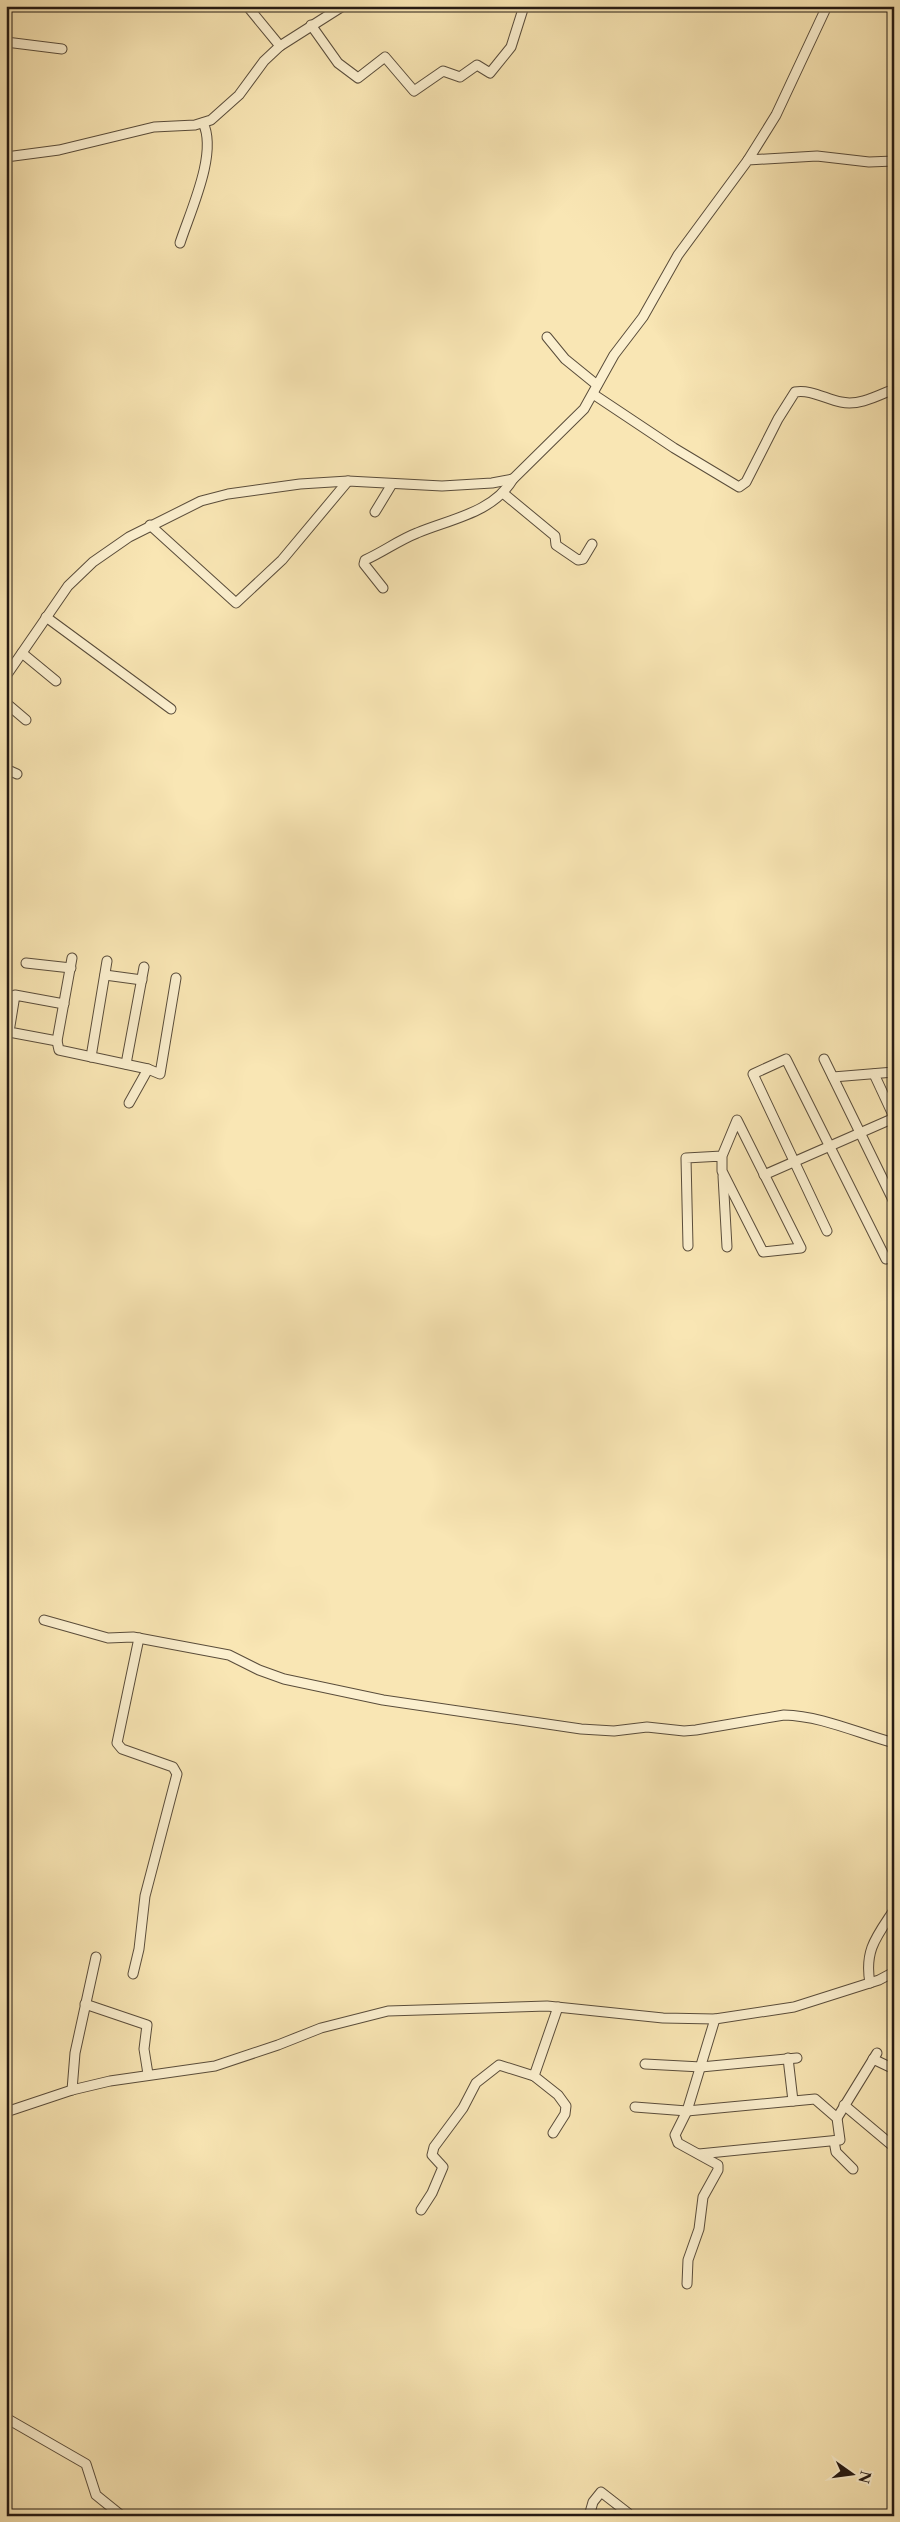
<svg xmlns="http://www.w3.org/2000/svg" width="900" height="2522" viewBox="0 0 900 2522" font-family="'Libre Caslon Text',serif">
  <rect width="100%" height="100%" fill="#f9e6b4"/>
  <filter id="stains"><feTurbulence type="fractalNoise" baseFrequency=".004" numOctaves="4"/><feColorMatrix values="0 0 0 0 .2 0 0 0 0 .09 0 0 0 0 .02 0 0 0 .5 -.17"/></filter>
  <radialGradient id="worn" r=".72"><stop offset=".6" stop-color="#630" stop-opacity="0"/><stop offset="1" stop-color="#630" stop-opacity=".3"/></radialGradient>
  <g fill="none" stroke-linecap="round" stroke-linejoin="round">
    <g stroke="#5a4d3b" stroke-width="11">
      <g id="street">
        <polyline points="248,7 280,46"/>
        <polyline points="311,25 338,63 358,78 385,57 414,91 443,71 460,77 477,65 490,73 511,47 524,6"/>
        <polyline points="6,42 62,49"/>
        <polyline points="6,157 59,150 154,127 195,125 211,120 239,95 264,61 280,46 343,6"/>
        <polyline points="748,160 776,115 827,6"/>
        <path d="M180,243C190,212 218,153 203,123"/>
        <polyline points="547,337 565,359 597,385"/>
        <path d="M593,394L674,448L739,487L746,482L778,419L795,392C810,389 826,399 841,402C859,406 877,396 894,389"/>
        <polyline points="503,493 555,536 556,545 578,560 583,559 592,544"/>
        <polyline points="375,512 392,484"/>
        <polyline points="150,525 236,603 282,560 348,481"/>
        <path d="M383,588L364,564L365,560C383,552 399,540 417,533C450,519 493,513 513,479L584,409L614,355L643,317L678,255L748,160L817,156L869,162L894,161"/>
        <polyline points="46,617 171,709"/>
        <polyline points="22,653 56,681"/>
        <polyline points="6,676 68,586 93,562 129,537 201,501 228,494 300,484 348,481 442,486 492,483 513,479"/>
        <polyline points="6,703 26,720"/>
        <polyline points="6,769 17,774"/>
        <polyline points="72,958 57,1041 59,1050 148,1069 160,1074 176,978"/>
        <polyline points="26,963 71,968"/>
        <polyline points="105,975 142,980"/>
        <polyline points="57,1041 9,1032 15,995 64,1004"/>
        <polyline points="91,1057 107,961"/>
        <polyline points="824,1059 894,1202"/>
        <polyline points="126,1064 144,967"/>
        <polyline points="874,1074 894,1117"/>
        <polyline points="833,1077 894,1072"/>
        <polyline points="129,1103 148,1069"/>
        <polyline points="764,1175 894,1118"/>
        <polyline points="723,1176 727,1247"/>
        <polyline points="827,1231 753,1074 786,1059 886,1259 894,1255"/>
        <polyline points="688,1246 686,1158 722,1156 737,1120 801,1248 763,1252 722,1171 722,1156"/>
        <path d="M44,1620L108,1638L133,1637L229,1655L259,1670L284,1679L383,1700L581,1729L614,1731L647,1727L684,1731L696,1730L784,1715C822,1716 857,1733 894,1743"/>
        <polyline points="133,1974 139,1949 145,1896 177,1774 173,1767 122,1749 117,1743 139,1638"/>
        <path d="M870,1983C864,1950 877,1936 894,1910"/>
        <polyline points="85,2004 147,2025 144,2049 148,2074"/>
        <polyline points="788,2058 793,2101"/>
        <polyline points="873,2059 894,2069"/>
        <polyline points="645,2064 701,2067 797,2058"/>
        <polyline points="72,2090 75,2053 96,1957"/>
        <polyline points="844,2105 894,2147"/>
        <polyline points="635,2107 687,2111 815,2099 837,2118 840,2140 699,2154"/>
        <polyline points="6,2112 72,2090 110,2081 215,2066 278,2045 321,2028 388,2011 547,2006 663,2018 715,2019 794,2007 879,1980 894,1972"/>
        <polyline points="837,2118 877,2053"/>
        <polyline points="553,2133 565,2114 566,2106 558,2095 534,2076 558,2007"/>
        <polyline points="834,2141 836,2152 853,2169"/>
        <polyline points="421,2210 432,2193 443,2167 432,2155 434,2147 463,2108 476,2083 499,2065 534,2076"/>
        <polyline points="687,2284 688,2260 699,2229 703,2197 718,2170 718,2165 678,2143 675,2135 687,2111 715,2019"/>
        <polyline points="6,2418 86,2464 96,2495 122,2516"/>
        <polyline points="589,2516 593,2502 601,2492 628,2513"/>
      </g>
    </g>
    <use href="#street" stroke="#fbefce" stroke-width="9"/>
  </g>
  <rect width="900" height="2522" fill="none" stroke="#f9e6b4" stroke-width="25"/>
  <rect x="8" y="8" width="885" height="2507" fill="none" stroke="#251a13" stroke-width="2.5"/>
  <rect x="12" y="12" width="875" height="2497" fill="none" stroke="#251a13"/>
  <g transform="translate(852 2474) rotate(104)" stroke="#fbefce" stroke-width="4" paint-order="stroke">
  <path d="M0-4L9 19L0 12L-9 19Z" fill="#251a13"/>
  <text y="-8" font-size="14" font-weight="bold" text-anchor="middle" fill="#251a13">N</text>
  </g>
  <rect width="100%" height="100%" filter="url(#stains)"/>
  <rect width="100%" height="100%" fill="url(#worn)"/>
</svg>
